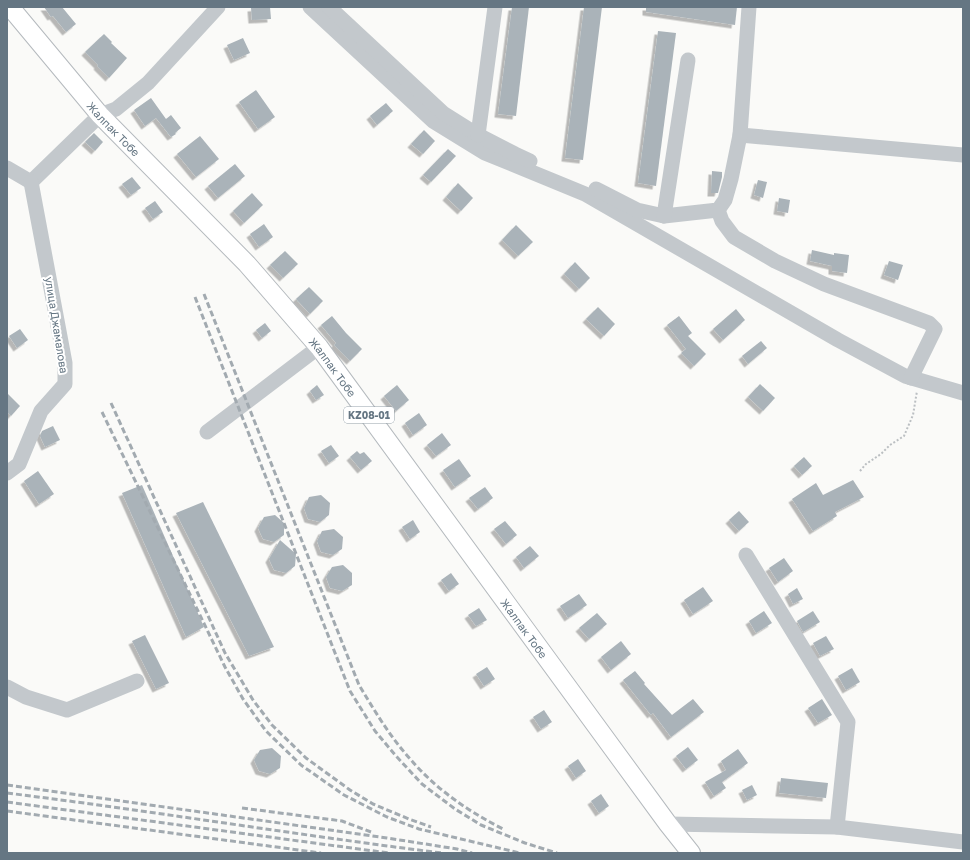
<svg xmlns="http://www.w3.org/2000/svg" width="970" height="860" viewBox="0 0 970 860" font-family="'Golos Text',sans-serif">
  <defs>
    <filter id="shadow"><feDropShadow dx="-3.5" dy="3.5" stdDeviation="0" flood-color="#0004"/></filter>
  </defs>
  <rect width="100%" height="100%" fill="#fafaf8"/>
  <g fill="#aab3b9" filter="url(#shadow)">
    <polygon points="44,7 62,7 76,24 66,32 53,16 51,17"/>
    <polygon points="261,7 270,7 271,19 252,20 251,8"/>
    <polygon points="512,7 529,7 516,116 498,114"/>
    <polygon points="584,7 602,7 583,160 565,158"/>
    <polygon points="646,7 737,7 735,25 646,12"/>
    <polygon points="658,31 676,33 656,186 638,183"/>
    <polygon points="104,34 112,42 111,43 127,58 109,78 97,66 98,65 85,52"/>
    <polygon points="243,38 250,53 234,60 227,45"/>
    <polygon points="256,90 275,117 258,129 239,102"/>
    <polygon points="151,98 166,119 171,115 181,128 175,133 176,134 171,137 156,118 145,126 134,110"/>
    <polygon points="386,103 393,111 377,125 370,116"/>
    <polygon points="424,130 435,141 423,154 411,144"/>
    <polygon points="94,133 103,142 95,151 85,142"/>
    <polygon points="200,136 219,159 196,177 177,154"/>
    <polygon points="448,149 456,156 431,182 423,175"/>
    <polygon points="235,164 245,176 218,198 208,186"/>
    <polygon points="712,171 722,172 722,177 718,193 711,193"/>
    <polygon points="132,177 141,188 131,195 122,184"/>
    <polygon points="758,180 767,182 763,198 754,195"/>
    <polygon points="458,183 473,198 461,211 446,197"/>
    <polygon points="252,193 263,205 244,223 233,211"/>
    <polygon points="779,198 790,200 788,213 777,211"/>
    <polygon points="155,201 163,212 153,219 145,208"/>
    <polygon points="264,224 273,237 259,247 250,234"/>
    <polygon points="516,225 533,242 518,256 502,240"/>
    <polygon points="812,250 834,255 834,253 849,255 847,273 832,271 832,266 810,261"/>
    <polygon points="285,251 298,264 283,278 270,265"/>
    <polygon points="889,261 903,265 898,280 884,275"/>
    <polygon points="575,262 590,278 579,289 564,274"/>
    <polygon points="309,287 323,301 310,314 296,299"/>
    <polygon points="598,307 615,324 604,336 586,319"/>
    <polygon points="736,309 745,320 723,340 713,329"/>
    <polygon points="332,316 346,333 362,349 350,361 334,345 336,343 321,325"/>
    <polygon points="679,316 692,333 688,336 706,354 694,366 681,353 686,349 667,325"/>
    <polygon points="265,323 271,331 262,338 256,330"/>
    <polygon points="20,329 28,340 17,348 9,336"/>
    <polygon points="761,341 767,348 748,364 742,356"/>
    <polygon points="760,384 775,398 763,411 748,397"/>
    <polygon points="317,385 324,395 316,400 310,391"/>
    <polygon points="397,385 409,400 396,411 384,396"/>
    <polygon points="7,393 20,406 11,416 7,412"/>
    <polygon points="419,413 427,425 413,435 405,423"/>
    <polygon points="53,426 60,440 45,447 40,436 42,431"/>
    <polygon points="442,433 451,445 436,456 427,445"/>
    <polygon points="331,445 339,456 329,463 321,451"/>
    <polygon points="357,451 360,454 364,452 372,461 361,470 350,457"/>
    <polygon points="804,457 812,466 802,475 794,466"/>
    <polygon points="459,459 471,476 455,487 443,470"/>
    <polygon points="38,471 54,494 39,504 24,481"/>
    <polygon points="853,480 864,497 835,512 837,516 813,531 792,499 816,483 823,495"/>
    <polygon points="142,485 204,627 186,637 122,493"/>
    <polygon points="485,487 493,498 478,509 469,498"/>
    <polygon points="321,495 330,503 329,515 320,522 308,519 304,508 309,497"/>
    <polygon points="203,502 274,647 249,656 176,513"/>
    <polygon points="739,511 749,522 739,531 729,520"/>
    <polygon points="275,515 284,523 284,535 274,542 263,539 258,528 264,517"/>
    <polygon points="413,520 420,532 410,539 402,527"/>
    <polygon points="505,521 517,535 506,544 494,529"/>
    <polygon points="334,529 343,537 342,549 333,555 321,552 317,541 322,531"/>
    <polygon points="280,540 296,554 295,566 286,573 274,570 269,559"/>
    <polygon points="530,546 539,556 524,568 516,557"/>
    <polygon points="784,558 793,571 778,582 769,568"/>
    <polygon points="343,565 352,573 352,585 342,591 330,588 326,577 332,567"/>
    <polygon points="451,573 459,584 449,591 441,580"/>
    <polygon points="703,587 713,601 693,614 684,600"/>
    <polygon points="797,588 803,599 793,604 788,594"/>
    <polygon points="579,594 587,605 568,618 560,606"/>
    <polygon points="479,608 487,620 476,626 468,615"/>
    <polygon points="764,611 772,623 756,633 749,621"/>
    <polygon points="813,611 820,622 803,632 797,621"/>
    <polygon points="597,613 607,624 589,639 579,628"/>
    <polygon points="145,635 169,683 156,689 132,641"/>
    <polygon points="826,636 834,649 820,656 813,643"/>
    <polygon points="621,641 631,654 611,670 601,657"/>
    <polygon points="487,667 495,679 484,686 476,674"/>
    <polygon points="852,668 860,682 846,690 838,676"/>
    <polygon points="635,671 645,683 644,684 672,715 693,699 704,712 671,737 653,713 651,715 623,680"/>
    <polygon points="822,699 832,715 818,723 808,708"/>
    <polygon points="544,710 552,722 541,729 533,717"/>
    <polygon points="688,747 698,760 686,769 676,756"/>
    <polygon points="272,748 281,756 280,768 270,774 259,771 254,760 260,750"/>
    <polygon points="738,749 748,763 722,782 726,788 714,796 705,782 726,770 721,761"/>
    <polygon points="578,759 586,771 576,778 568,766"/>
    <polygon points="781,778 828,783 826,798 779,793"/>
    <polygon points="752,785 757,795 747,800 742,790"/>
    <polygon points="601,794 609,806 599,813 591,801"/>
  </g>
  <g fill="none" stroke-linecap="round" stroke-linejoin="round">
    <g stroke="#b5babe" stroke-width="20">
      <g id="major">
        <path id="s1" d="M10,7L100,115L247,264L319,347L668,824L691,853"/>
      </g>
    </g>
    <polyline stroke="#bbbfc2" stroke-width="2" stroke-dasharray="2 2" stroke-linecap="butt" points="860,471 866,464 881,454 890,445 904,436 913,415 917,391"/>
    <g stroke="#c3c8cc" stroke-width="15">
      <polyline points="310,7 433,121 485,153 585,194 838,340 905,376 963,393"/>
      <polyline points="329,7 443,113 478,135 515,154 530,161"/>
      <polyline points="478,135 495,7"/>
      <polyline points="740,135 963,155"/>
      <polyline points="7,168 31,182 100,115 116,109 148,83 218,7"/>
      <polyline points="596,189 637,210 664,216 718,210 725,200 731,179 740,135 749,7"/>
      <polyline points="718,210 722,221 734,237 775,261 824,284 929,323 935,329 911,378"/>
      <polyline points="664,216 688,60"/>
      <polyline points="207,432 319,347"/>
      <polyline points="7,473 19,464 41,411 65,384 65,363 31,182"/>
      <polyline points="746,555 848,722 837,827"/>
      <polyline points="7,687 26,697 67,710 137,681"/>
      <polyline points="668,824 837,827 963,842"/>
    </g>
    <use href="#major" stroke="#fff" stroke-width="18"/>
    <g stroke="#a2aab0" stroke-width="3" stroke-dasharray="6 3" stroke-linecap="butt">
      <path d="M204,294L359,685C373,708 387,732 405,753C433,787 464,809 503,829"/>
      <polyline points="195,297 350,691 375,731 396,756 422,784 455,809 481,825 525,843 557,853"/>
      <polyline points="111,403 225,653 253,700 272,725 306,758 350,790 373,804 409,819 431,827"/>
      <polyline points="102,412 225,667 243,699 266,731 301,765 344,795 387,817 419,829 520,853"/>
      <polyline points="7,785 387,838 457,849 472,853"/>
      <path d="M7,793C152,811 297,835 442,853"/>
      <polyline points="7,802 389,853"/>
      <polyline points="242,808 342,821 371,832"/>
      <polyline points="7,811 321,853"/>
    </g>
  </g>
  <g text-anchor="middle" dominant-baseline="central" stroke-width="4" stroke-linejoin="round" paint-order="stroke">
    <rect fill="#fff" stroke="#939fa8" stroke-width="1" x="344" y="407" width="50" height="16" rx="3"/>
    <g font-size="10" font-weight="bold" fill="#657683">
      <text x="369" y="415">KZ08-01</text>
    </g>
    <g font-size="11" fill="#657683" stroke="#fff">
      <text stroke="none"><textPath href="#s1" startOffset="160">Жалпак Тобе</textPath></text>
      <text transform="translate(57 325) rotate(81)">улица Джамалова</text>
      <text stroke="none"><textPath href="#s1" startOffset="484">Жалпак Тобе</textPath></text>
      <text stroke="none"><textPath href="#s1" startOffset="808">Жалпак Тобе</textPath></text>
    </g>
  </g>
  <rect width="970" height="860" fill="none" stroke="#657683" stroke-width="16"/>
</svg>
